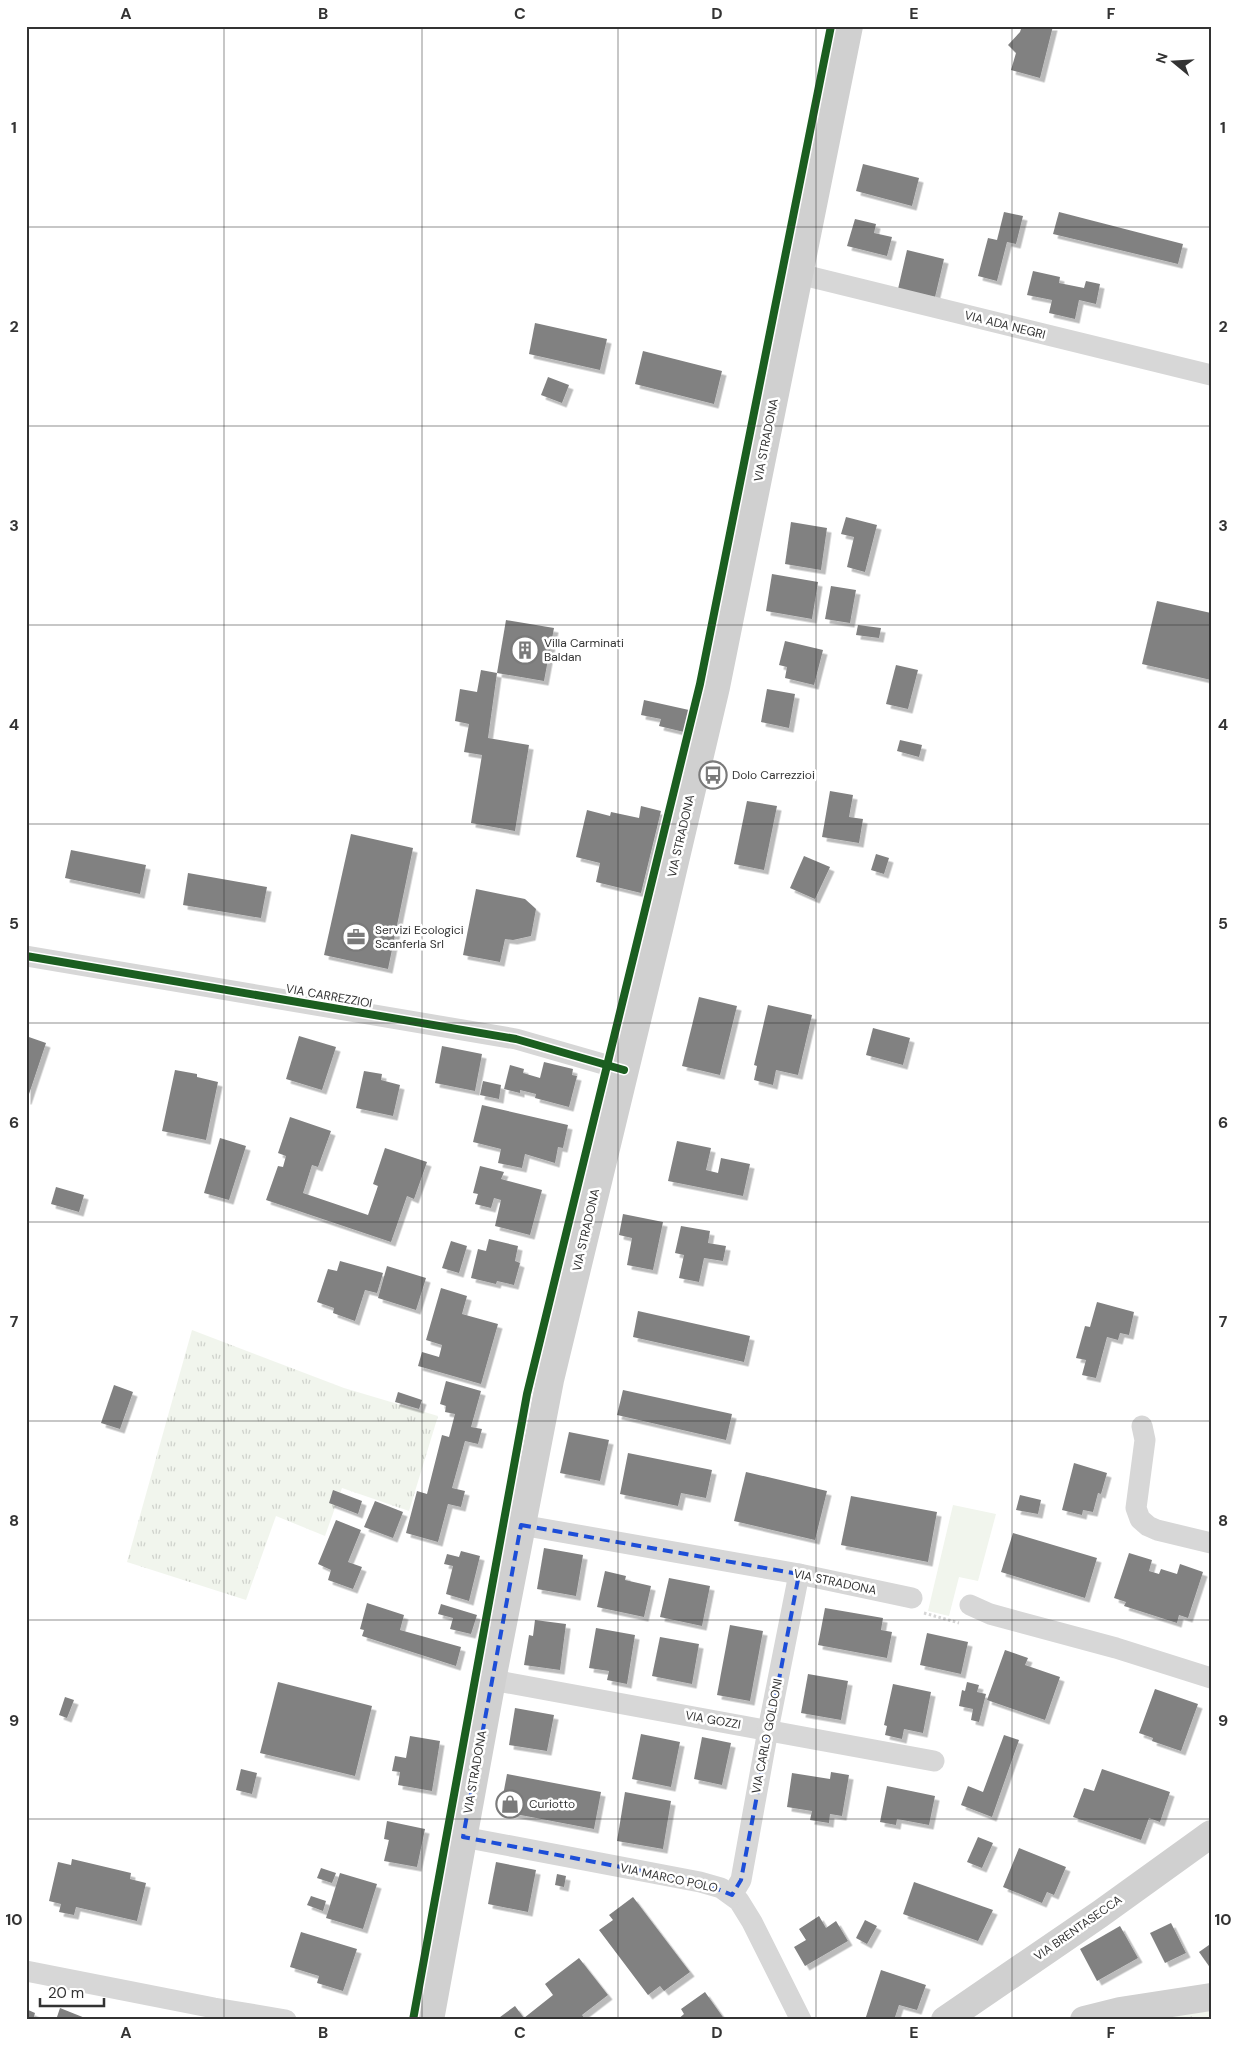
<svg xmlns="http://www.w3.org/2000/svg" width="1237" height="2046" viewBox="0 0 1237 2046" font-family="'DM Sans',sans-serif">
  <defs>
    <pattern id="grass-tufts" width="24" height="20" patternUnits="userSpaceOnUse" patternTransform="scale(1.25)"><rect width="24" height="20" fill="#f1f5ed"/><path d="M3 7l-1-3M5 7V3M7 7l1-3M15 17l-1-3M17 17v-4M19 17l1-3" fill="none" stroke="#cfd2cc"/></pattern>
    <filter id="shadow"><feDropShadow dx="4.5" dy="4.5" stdDeviation="0" flood-color="#0004"/></filter>
  </defs>
  <rect width="100%" height="100%" fill="#fff"/>
  <g fill="url(#grass-tufts)">
    <polygon points="192,1330 344,1388 438,1416 409,1511 342,1488 325,1536 276,1516 246,1600 127,1562"/>
    <polygon points="1211,2010 1211,2020 1162,2016"/>
  </g>
  <polygon fill="#f1f5ed" points="953,1505 996,1514 978,1581 959,1577 949,1616 928,1611"/>
  <g fill="#818181" filter="url(#shadow)">
    <polygon points="1022,26 1053,26 1040,78 1011,70 1016,53 1008,45 1020,32"/>
    <polygon points="863,164 919,178 912,206 856,191"/>
    <polygon points="1004,212 1023,216 1016,244 1007,242 997,281 978,276 988,238 997,240"/>
    <polygon points="1059,212 1183,244 1178,264 1053,234"/>
    <polygon points="855,219 876,224 874,233 892,237 887,256 847,246"/>
    <polygon points="907,250 944,259 935,297 898,289"/>
    <polygon points="1033,271 1060,277 1059,283 1084,288 1086,281 1100,284 1096,304 1079,300 1075,319 1049,313 1052,300 1027,295"/>
    <polygon points="535,323 607,339 600,370 529,354"/>
    <polygon points="643,351 722,371 714,404 635,384"/>
    <polygon points="548,377 569,385 562,403 541,395"/>
    <polygon points="846,517 877,525 865,572 847,567 854,537 841,534"/>
    <polygon points="791,522 827,528 821,570 785,564"/>
    <polygon points="772,574 818,582 812,619 766,611"/>
    <polygon points="831,586 856,590 850,623 825,619"/>
    <polygon points="1157,601 1211,613 1211,680 1142,664"/>
    <polygon points="506,620 554,628 544,681 497,673"/>
    <polygon points="858,625 881,628 879,638 856,635"/>
    <polygon points="785,641 823,650 814,685 785,678 787,667 779,665"/>
    <polygon points="896,665 918,670 908,709 886,704"/>
    <polygon points="481,670 497,673 488,738 529,745 515,831 471,823 482,755 464,752 469,724 455,721 460,689 477,692"/>
    <polygon points="767,689 795,694 789,728 761,722"/>
    <polygon points="644,700 689,710 684,732 659,726 661,719 641,715"/>
    <polygon points="900,740 922,745 919,757 897,751"/>
    <polygon points="830,791 853,795 849,817 863,819 859,843 822,837"/>
    <polygon points="747,801 777,806 764,870 734,864"/>
    <polygon points="641,806 661,811 641,893 596,882 600,863 576,857 587,810 610,816 611,812 639,818"/>
    <polygon points="351,834 413,848 388,969 324,955"/>
    <polygon points="71,850 146,865 140,894 65,878"/>
    <polygon points="876,854 889,858 884,874 871,870"/>
    <polygon points="804,856 830,867 815,899 790,888"/>
    <polygon points="188,873 267,887 261,918 183,905"/>
    <polygon points="476,889 525,899 536,909 531,936 513,940 505,939 500,962 463,955"/>
    <polygon points="699,997 737,1006 720,1075 682,1066"/>
    <polygon points="768,1005 812,1015 798,1075 776,1070 773,1085 754,1080 757,1066 754,1065"/>
    <polygon points="873,1028 910,1038 903,1065 866,1055"/>
    <polygon points="26,1036 46,1043 27,1100 26,1100"/>
    <polygon points="299,1036 336,1047 322,1090 286,1079"/>
    <polygon points="442,1046 482,1054 475,1091 435,1083"/>
    <polygon points="544,1062 573,1069 572,1075 577,1076 569,1107 535,1098 536,1094 520,1090 520,1093 504,1089 510,1065 524,1069 523,1073 540,1078"/>
    <polygon points="175,1070 197,1074 197,1077 218,1082 206,1140 162,1131"/>
    <polygon points="364,1071 382,1074 381,1080 400,1085 393,1116 356,1108"/>
    <polygon points="483,1081 501,1085 499,1099 480,1095"/>
    <polygon points="482,1105 568,1125 563,1148 558,1147 555,1163 525,1154 522,1168 498,1163 501,1149 473,1142"/>
    <polygon points="290,1117 331,1131 318,1167 312,1165 303,1193 368,1215 378,1186 373,1184 385,1148 427,1162 414,1199 407,1196 391,1242 266,1200 278,1166 283,1167 286,1156 278,1153"/>
    <polygon points="220,1138 246,1146 229,1200 204,1193"/>
    <polygon points="677,1141 711,1148 706,1170 718,1173 721,1158 750,1164 743,1196 668,1181"/>
    <polygon points="480,1166 504,1172 501,1179 542,1190 530,1235 495,1226 501,1200 494,1198 491,1208 475,1204 478,1194 473,1193"/>
    <polygon points="56,1187 84,1195 79,1212 51,1204"/>
    <polygon points="623,1214 663,1222 653,1270 627,1265 632,1238 619,1235"/>
    <polygon points="681,1226 710,1231 708,1243 726,1246 723,1261 704,1258 699,1282 679,1278 684,1255 675,1253"/>
    <polygon points="489,1239 518,1246 515,1261 520,1263 514,1285 497,1281 496,1284 471,1278 478,1249 486,1251"/>
    <polygon points="451,1241 467,1246 459,1273 442,1268"/>
    <polygon points="340,1261 383,1273 377,1293 365,1290 355,1321 333,1313 334,1308 317,1302 328,1269 337,1271"/>
    <polygon points="387,1266 426,1278 416,1310 378,1298"/>
    <polygon points="441,1288 467,1296 462,1314 498,1324 481,1384 418,1366 422,1352 439,1357 442,1345 426,1340"/>
    <polygon points="1097,1302 1134,1312 1129,1335 1120,1333 1118,1340 1107,1337 1096,1378 1082,1375 1086,1360 1076,1358 1085,1326 1090,1327"/>
    <polygon points="638,1311 750,1336 744,1362 633,1337"/>
    <polygon points="446,1381 481,1391 471,1427 482,1429 478,1444 465,1441 452,1488 465,1491 461,1507 448,1504 438,1542 406,1533 417,1491 427,1494 442,1435 449,1437 455,1414 445,1412 446,1406 440,1404"/>
    <polygon points="114,1385 133,1392 120,1429 101,1423"/>
    <polygon points="623,1390 732,1414 726,1440 617,1415"/>
    <polygon points="398,1392 422,1400 419,1409 395,1402"/>
    <polygon points="569,1432 609,1440 600,1481 560,1473"/>
    <polygon points="628,1453 712,1470 706,1498 681,1493 678,1506 620,1494"/>
    <polygon points="1074,1463 1107,1473 1101,1494 1098,1493 1093,1512 1083,1510 1082,1515 1062,1510"/>
    <polygon points="746,1472 827,1491 815,1540 734,1521"/>
    <polygon points="333,1490 362,1501 358,1514 329,1503"/>
    <polygon points="1020,1495 1041,1500 1038,1514 1016,1510"/>
    <polygon points="851,1496 937,1512 928,1562 841,1545"/>
    <polygon points="375,1501 403,1512 393,1538 364,1527"/>
    <polygon points="336,1520 361,1530 348,1562 362,1567 353,1589 328,1580 331,1570 318,1564"/>
    <polygon points="1013,1533 1097,1558 1085,1598 1001,1572"/>
    <polygon points="544,1548 583,1555 576,1596 537,1589"/>
    <polygon points="461,1551 480,1556 469,1601 446,1594 453,1566 444,1564 447,1554 459,1557"/>
    <polygon points="1129,1553 1152,1560 1149,1571 1159,1574 1161,1569 1177,1574 1180,1564 1203,1572 1188,1618 1179,1615 1177,1623 1124,1606 1126,1602 1114,1598"/>
    <polygon points="605,1571 626,1576 625,1580 651,1586 644,1617 597,1607"/>
    <polygon points="669,1578 710,1586 702,1626 660,1617"/>
    <polygon points="367,1603 404,1615 400,1630 461,1647 456,1666 362,1636 364,1630 360,1629"/>
    <polygon points="441,1604 477,1615 471,1634 450,1629 453,1618 438,1614"/>
    <polygon points="825,1608 883,1618 881,1630 892,1632 887,1658 818,1645"/>
    <polygon points="535,1620 566,1624 560,1670 524,1665 529,1635 533,1636"/>
    <polygon points="730,1625 763,1631 750,1701 717,1695"/>
    <polygon points="596,1628 635,1635 627,1684 607,1680 609,1671 589,1668"/>
    <polygon points="927,1633 968,1642 961,1674 920,1665"/>
    <polygon points="660,1637 699,1644 692,1684 652,1676"/>
    <polygon points="1005,1650 1028,1658 1025,1665 1060,1677 1045,1720 987,1700"/>
    <polygon points="808,1674 848,1681 841,1720 801,1713"/>
    <polygon points="278,1682 372,1706 355,1776 260,1753"/>
    <polygon points="967,1682 979,1685 977,1692 986,1694 979,1722 971,1720 973,1709 959,1706 962,1690 965,1691"/>
    <polygon points="893,1684 931,1692 923,1733 904,1729 902,1739 885,1735 887,1726 884,1725"/>
    <polygon points="1155,1689 1198,1704 1181,1751 1152,1741 1153,1738 1139,1733"/>
    <polygon points="65,1697 74,1700 67,1718 59,1715"/>
    <polygon points="515,1708 554,1715 547,1751 509,1745"/>
    <polygon points="641,1734 680,1742 671,1787 632,1779"/>
    <polygon points="1004,1735 1019,1740 992,1817 961,1805 968,1786 983,1792"/>
    <polygon points="410,1736 440,1741 432,1791 398,1785 400,1772 392,1771 395,1756 406,1758"/>
    <polygon points="702,1737 731,1743 722,1785 694,1779"/>
    <polygon points="241,1769 257,1773 252,1794 236,1790"/>
    <polygon points="1102,1769 1170,1792 1160,1822 1149,1818 1141,1840 1073,1817 1084,1788 1094,1791"/>
    <polygon points="831,1772 849,1775 842,1816 830,1814 829,1823 810,1820 812,1811 787,1807 792,1773 830,1779"/>
    <polygon points="507,1774 601,1792 594,1829 500,1811"/>
    <polygon points="887,1786 935,1796 929,1825 897,1819 896,1825 880,1822"/>
    <polygon points="625,1792 671,1801 663,1849 617,1841"/>
    <polygon points="387,1821 425,1829 417,1867 384,1861 389,1840 384,1839"/>
    <polygon points="978,1837 993,1843 982,1868 967,1862"/>
    <polygon points="1019,1848 1066,1867 1054,1895 1047,1892 1042,1903 1003,1887"/>
    <polygon points="72,1859 131,1873 130,1879 146,1883 137,1921 76,1907 74,1915 59,1912 61,1904 49,1901 58,1862 71,1865"/>
    <polygon points="496,1862 536,1870 528,1912 488,1904"/>
    <polygon points="321,1868 336,1873 332,1883 317,1878"/>
    <polygon points="340,1873 377,1884 363,1929 326,1918"/>
    <polygon points="557,1874 566,1876 564,1887 555,1885"/>
    <polygon points="914,1882 993,1910 978,1941 903,1914"/>
    <polygon points="311,1896 326,1901 323,1911 307,1905"/>
    <polygon points="633,1897 690,1972 664,1991 660,1986 648,1995 599,1930 613,1920 609,1915"/>
    <polygon points="819,1916 826,1928 836,1921 848,1941 805,1966 794,1947 806,1940 799,1929"/>
    <polygon points="865,1920 877,1926 867,1944 856,1938"/>
    <polygon points="1171,1923 1186,1953 1165,1963 1150,1933"/>
    <polygon points="1120,1926 1138,1958 1097,1981 1080,1949"/>
    <polygon points="301,1932 357,1949 343,1991 317,1983 319,1976 290,1967"/>
    <polygon points="1209,1945 1211,1947 1211,1969 1199,1952"/>
    <polygon points="579,1958 608,1995 582,2015 586,2020 496,2020 515,2006 524,2018 553,1995 545,1984"/>
    <polygon points="881,1970 926,1985 917,2010 899,2005 894,2020 865,2020"/>
    <polygon points="705,1992 725,2020 677,2020 684,2014 681,2009"/>
    <polygon points="60,2008 90,2020 56,2020"/>
    <polygon points="26,2009 35,2013 33,2020 26,2020"/>
  </g>
  <g fill="none" stroke-linecap="round" stroke-linejoin="round">
    <polyline stroke="#d6d6d6" stroke-width="3" stroke-dasharray="2.5 2.5" stroke-linecap="butt" points="924,1613 959,1623"/>
    <g stroke="#d7d7d7" stroke-width="21">
      <polyline points="799,274 1211,375"/>
      <polyline points="26,956 516,1039 624,1070"/>
      <polyline points="1142,1426 1145,1440 1136,1508 1140,1519 1148,1526 1157,1530 1211,1543"/>
      <polyline points="521,1525 799,1574 912,1598"/>
      <polyline points="970,1605 990,1614 1116,1648 1211,1678"/>
      <polyline points="492,1680 934,1761"/>
      <polyline points="463,1837 700,1882 721,1888 739,1901 752,1922 801,2020"/>
      <polyline points="732,1895 741,1880 768,1730 799,1574"/>
      <polyline points="26,1971 214,2008 286,2020"/>
    </g>
    <g stroke="#d0d0d0" stroke-width="28">
      <polyline points="430,2020 492,1680 550,1380 660,925 716,687 849,26"/>
      <polyline points="945,2020 1100,1914 1211,1834"/>
      <polyline points="1084,2020 1120,2011 1211,1997"/>
    </g>
    <g stroke="#fff" stroke-width="11">
      <g id="cycleway">
        <polyline points="26,956 516,1039 624,1070"/>
        <polyline points="413,2020 527,1394 700,684 831,26"/>
      </g>
    </g>
    <use href="#cycleway" stroke="#1b5e20" stroke-width="8"/>
  </g>
  <path fill="none" stroke="#1d4ed8" stroke-width="4" stroke-dasharray="10 6" stroke-linejoin="round" d="M521,1525L799,1574L741,1880L732,1895L700,1882L463,1837Z"/>
  <path fill="none" stroke="#333" stroke-width="1" stroke-opacity="0.55" d="M224,26V2020M422,26V2020M618,26V2020M816,26V2020M1012,26V2020M26,227H1211M26,426H1211M26,625H1211M26,824H1211M26,1023H1211M26,1222H1211M26,1421H1211M26,1620H1211M26,1819H1211"/>
  <defs>
    <g id="building-ring" transform="scale(1.4375)"><circle r="9.5" fill="#fff" stroke="#7a7a7a" stroke-width="1.5"/><path d="M-4-6H4V6H1V3H-1V6H-4ZM-2.5-4.3h1.7v1.8h-1.7ZM.8-4.3h1.7v1.8H.8ZM-2.5-1h1.7V.8h-1.7ZM.8-1h1.7V.8H.8Z" fill="#7a7a7a"/></g>
    <g id="bus-ring" transform="scale(1.4375)"><circle r="9.5" fill="#fff" stroke="#7a7a7a" stroke-width="1.5"/><path d="M-5-6H5V4H4V6H2V4H-2V6H-4V4H-5ZM-3.5-4V0h7V-4ZM-3.5 1.2v1.5H-2V1.2ZM2 1.2v1.5H3.5V1.2Z" fill="#7a7a7a"/></g>
    <g id="office-ring" transform="scale(1.4375)"><circle r="9.5" fill="#fff" stroke="#7a7a7a" stroke-width="1.5"/><path d="M-6-3h4V-5.5h4V-3h4V5H-6ZM-1-4.5V-3h2v-1.5ZM-6 0V1H6V0Z" fill="#7a7a7a"/></g>
    <g id="shop-ring" transform="scale(1.4375)"><circle r="9.5" fill="#fff" stroke="#7a7a7a" stroke-width="1.5"/><path d="M-5-2.5h2.3a2.7 3.5 0 0 1 5.4 0H5L5.5 6h-11ZM-1.5-2.5h3a1.5 2.3 0 0 0-3 0Z" fill="#7a7a7a"/></g>
  </defs>
  <g fill-rule="evenodd">
    <use href="#building-ring" x="525" y="650"/>
    <use href="#bus-ring" x="713" y="775"/>
    <use href="#office-ring" x="356" y="937"/>
    <use href="#shop-ring" x="510" y="1804"/>
  </g>
  <g text-anchor="middle" dominant-baseline="central" stroke-width="5" stroke-linejoin="round" paint-order="stroke">
    <g font-size="12" fill="#333" stroke="#fff">
      <text transform="translate(1005 325) rotate(14)">VIA ADA NEGRI</text>
      <text transform="translate(766 440) rotate(-79)">VIA STRADONA</text>
      <text transform="translate(681 836) rotate(-77)">VIA STRADONA</text>
      <text transform="translate(329 996) rotate(10)">VIA CARREZZIOI</text>
      <text transform="translate(586 1230) rotate(-77)">VIA STRADONA</text>
      <text transform="translate(835 1582) rotate(12)">VIA STRADONA</text>
      <text transform="translate(713 1720) rotate(10)">VIA GOZZI</text>
      <text transform="translate(767 1736) rotate(-79)">VIA CARLO GOLDONI</text>
      <text transform="translate(475 1772) rotate(-80)">VIA STRADONA</text>
      <text transform="translate(669 1878) rotate(12)">VIA MARCO POLO</text>
      <text transform="translate(1078 1928) rotate(-35)">VIA BRENTASECCA</text>
    </g>
    <g font-size="12" fill="#333" stroke="#fff" text-anchor="start">
      <text x="544" y="643">Villa Carminati<tspan x="544" dy="14">Baldan</tspan></text>
      <text x="732" y="775">Dolo Carrezzioi</text>
      <text x="375" y="930">Servizi Ecologici<tspan x="375" dy="14">Scanferla Srl</tspan></text>
      <text x="529" y="1804">Curiotto</text>
    </g>
  </g>
  <rect width="1237" height="2046" fill="none" stroke="#ffffff" stroke-width="55"/>
  <g transform="translate(1174 62) rotate(288)" stroke="#ffffff" stroke-width="4" paint-order="stroke">
  <path d="M0-4L9 19L0 12L-9 19Z" fill="#333333"/>
  <text y="-8" font-size="14" font-weight="bold" text-anchor="middle" fill="#333333">N</text>
  </g>
  <path d="M40 1998v8h64v-8" fill="none" stroke="#333333" stroke-width="2.5"/>
  <text x="48" y="1998" font-size="15" fill="#333333" stroke="#ffffff" stroke-width="4" paint-order="stroke">20 m</text>
  <rect x="28" y="28" width="1182" height="1990" fill="none" stroke="#333" stroke-width="2"/>
  <g font-size="16" text-anchor="middle" font-weight="bold" fill="#333">
    <text x="126" y="19">A</text>
    <text x="323" y="19">B</text>
    <text x="520" y="19">C</text>
    <text x="717" y="19">D</text>
    <text x="914" y="19">E</text>
    <text x="1111" y="19">F</text>
    <text x="14" y="133">1</text>
    <text x="1223" y="133">1</text>
    <text x="14" y="332">2</text>
    <text x="1223" y="332">2</text>
    <text x="14" y="531">3</text>
    <text x="1223" y="531">3</text>
    <text x="14" y="730">4</text>
    <text x="1223" y="730">4</text>
    <text x="14" y="929">5</text>
    <text x="1223" y="929">5</text>
    <text x="14" y="1128">6</text>
    <text x="1223" y="1128">6</text>
    <text x="14" y="1327">7</text>
    <text x="1223" y="1327">7</text>
    <text x="14" y="1526">8</text>
    <text x="1223" y="1526">8</text>
    <text x="14" y="1726">9</text>
    <text x="1223" y="1726">9</text>
    <text x="14" y="1925">10</text>
    <text x="1223" y="1925">10</text>
    <text x="126" y="2038">A</text>
    <text x="323" y="2038">B</text>
    <text x="520" y="2038">C</text>
    <text x="717" y="2038">D</text>
    <text x="914" y="2038">E</text>
    <text x="1111" y="2038">F</text>
  </g>
</svg>
